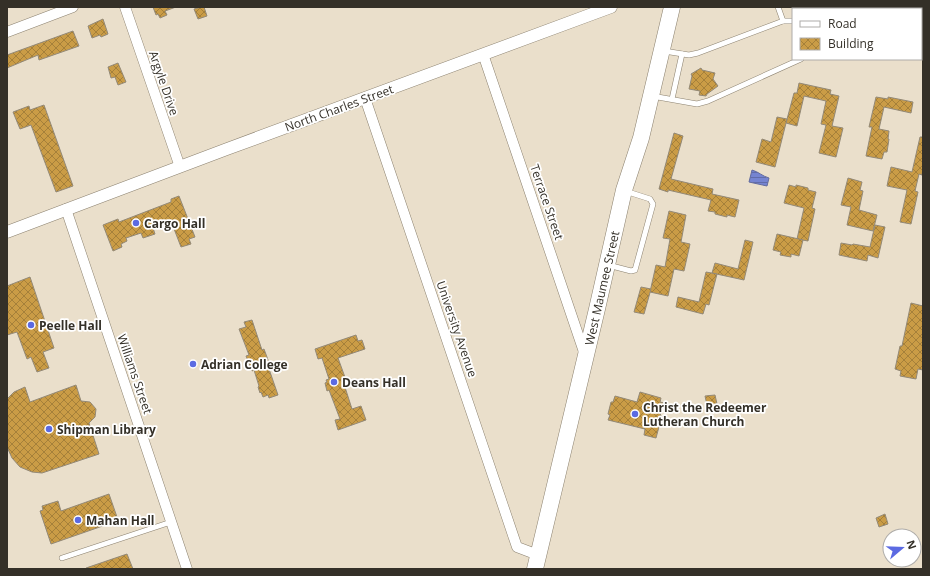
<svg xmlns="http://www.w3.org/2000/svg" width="930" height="576" viewBox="0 0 930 576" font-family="'Open Sans',sans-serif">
  <defs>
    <pattern id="water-rules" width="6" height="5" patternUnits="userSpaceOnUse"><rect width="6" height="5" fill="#7584d1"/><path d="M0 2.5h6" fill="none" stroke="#616caa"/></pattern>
    <pattern id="building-cross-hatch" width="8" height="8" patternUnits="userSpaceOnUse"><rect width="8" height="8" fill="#ca9c46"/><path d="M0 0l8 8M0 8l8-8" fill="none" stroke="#a5803a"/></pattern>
  </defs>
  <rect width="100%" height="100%" fill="#eadfcb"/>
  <path fill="url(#water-rules)" stroke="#626b9e" d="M752,170C759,172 762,176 769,178L767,186L749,182Z"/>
  <g fill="url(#building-cross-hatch)" stroke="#938977">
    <polygon points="153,7 176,7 165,11 167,15 160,18 158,14 156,15"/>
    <polygon points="201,7 204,7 207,16 198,19 194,9"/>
    <polygon points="103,19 108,34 101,37 100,35 92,38 88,26"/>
    <polygon points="73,31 79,46 39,60 38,55 7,68 7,55"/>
    <polygon points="118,63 126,82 118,85 115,77 111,78 108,67"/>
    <polygon points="701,68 702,70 715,73 713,79 718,86 707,94 706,96 699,95 700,91 689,89 692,76 691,74"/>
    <polygon points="799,83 831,90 830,94 839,96 832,126 843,128 836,157 819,153 826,125 821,124 826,101 804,96 797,126 786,123 794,93 797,93"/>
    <polygon points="876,97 888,99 888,97 913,102 911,113 884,107 879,129 889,131 888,139 889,139 887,152 884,152 882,159 866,156 872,127 869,127"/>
    <polygon points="44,105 73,186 56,192 31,125 20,129 13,112 29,106 30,110"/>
    <polygon points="777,117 787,119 775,167 756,162 762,139 771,142"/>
    <polygon points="674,133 683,136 671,179 713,189 712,194 739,200 735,217 727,215 727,217 715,214 715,212 708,211 711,200 668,190 668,192 659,189"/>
    <polygon points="920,137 923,137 923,169 922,175 919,174 915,191 918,192 911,224 900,222 907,190 887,186 891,167 912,172"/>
    <polygon points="848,178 862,182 860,190 863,191 859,210 877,215 873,231 847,225 851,207 841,205"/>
    <polygon points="789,185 796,187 796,185 808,188 808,190 816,192 812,208 815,209 808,241 797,239 804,208 784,203"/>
    <polygon points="179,196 195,237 189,239 191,244 181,247 171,221 153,228 155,234 143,238 141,233 126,238 127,241 121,244 122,247 113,251 103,225 118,219 119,222 171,202 171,199"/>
    <polygon points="669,211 686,215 681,242 690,244 684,271 674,269 668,296 650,292 656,265 665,267 670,239 663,238"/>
    <polygon points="875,225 885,227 878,258 868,255 867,261 839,255 841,243 852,245 853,244 870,247"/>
    <polygon points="777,234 803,240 799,256 791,254 791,257 780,255 781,252 773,250"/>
    <polygon points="745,240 753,242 744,280 712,273 715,263 738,269"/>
    <polygon points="706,272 717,274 709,305 706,304 703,314 676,307 678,297 699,302"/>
    <polygon points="30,277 54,348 43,352 49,368 37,372 31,357 27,359 17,332 7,335 7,286"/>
    <polygon points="641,287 651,289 644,314 634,312"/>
    <polygon points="911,303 923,306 923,370 918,369 916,379 900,376 901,371 895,369 900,346 902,346"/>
    <polygon points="252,320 262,350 264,349 271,368 269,369 278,395 269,398 268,395 263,397 261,392 260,393 258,387 259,386 254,370 252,371 246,356 249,355 239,329 246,327 244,322"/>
    <polygon points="356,335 358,341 362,340 365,349 338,358 346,380 343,381 352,409 361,406 366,420 338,430 335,420 340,419 329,390 327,391 325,383 327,382 326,380 329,379 322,358 318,359 315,349"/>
    <polygon points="76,385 81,401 90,402 96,409 95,417 89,423 99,454 42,473 32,472 20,467 12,458 7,447 7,399 14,392 25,387 30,402"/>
    <polygon points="640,392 661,398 660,402 664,403 660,416 668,418 666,425 660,423 656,438 644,435 645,429 608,420 610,415 608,414 611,402 613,402 615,396 637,402"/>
    <polygon points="715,395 717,404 707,405 705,396"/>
    <polygon points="109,494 117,517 113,518 114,522 51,544 40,511 43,510 42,506 58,501 61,511"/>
    <polygon points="885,514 888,524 879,527 876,518"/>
    <polygon points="127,554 133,569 86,569 86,568"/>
  </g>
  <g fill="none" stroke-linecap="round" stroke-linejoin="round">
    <g stroke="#8c8270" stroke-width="6">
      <g id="service">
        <polyline points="783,21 793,21"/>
        <polyline points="664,51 689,55 698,53 783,21 778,7"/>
        <polyline points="652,96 697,104 708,101 801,59"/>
        <polyline points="672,99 682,54"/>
        <polyline points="608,265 631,271 635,270 653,204 650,199 625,191"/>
        <polyline points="62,558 171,522"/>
      </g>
    </g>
    <g stroke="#8c8270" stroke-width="11">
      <g id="minor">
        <polyline points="125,7 180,167"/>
        <polyline points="7,32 73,7"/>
        <polyline points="483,54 585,355"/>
        <polyline points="365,98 517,547 538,555"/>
        <polyline points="66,209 187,569"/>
      </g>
    </g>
    <g stroke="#8c8270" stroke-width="13">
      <polyline id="tertiary" points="7,232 227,149 611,7"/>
    </g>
    <g stroke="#8c8270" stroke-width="17">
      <polyline id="primary" points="535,569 597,309 624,190 641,138 672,7"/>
    </g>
    <use href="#service" stroke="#fff" stroke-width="5"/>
    <use href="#minor" stroke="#fff" stroke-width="10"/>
    <use href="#tertiary" stroke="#fff" stroke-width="12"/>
    <use href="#primary" stroke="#fff" stroke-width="16"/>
  </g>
  <g fill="#5b6ae2" stroke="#fff" stroke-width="1.5">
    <circle cx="136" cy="223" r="4"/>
    <circle cx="31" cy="325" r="4"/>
    <circle cx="193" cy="364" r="4"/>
    <circle cx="334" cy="382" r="4"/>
    <circle cx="635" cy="414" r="4"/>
    <circle cx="49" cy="429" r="4"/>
    <circle cx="78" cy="520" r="4"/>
  </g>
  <g text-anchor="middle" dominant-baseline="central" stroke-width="3.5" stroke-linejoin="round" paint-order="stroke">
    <g font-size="12" fill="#343028" stroke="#fff">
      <text transform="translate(164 83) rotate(71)">Argyle Drive</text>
      <text transform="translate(339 108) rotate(-20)">North Charles Street</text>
      <text transform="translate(547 202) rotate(71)">Terrace Street</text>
      <text transform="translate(602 288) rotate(-77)">West Maumee Street</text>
      <text transform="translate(457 329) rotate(71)">University Avenue</text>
      <text transform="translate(135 374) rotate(71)">Williams Street</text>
    </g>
    <g font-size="12" font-weight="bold" fill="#343028" stroke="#fff" text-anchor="start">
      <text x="144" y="223">Cargo Hall</text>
      <text x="39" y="325">Peelle Hall</text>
      <text x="201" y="364">Adrian College</text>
      <text x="342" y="382">Deans Hall</text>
      <text x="643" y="407">Christ the Redeemer<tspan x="643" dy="14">Lutheran Church</tspan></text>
      <text x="57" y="429">Shipman Library</text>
      <text x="86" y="520">Mahan Hall</text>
    </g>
  </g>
  <rect width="930" height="576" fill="none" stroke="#343028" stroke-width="16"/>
  <rect x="792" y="8" width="130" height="52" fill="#ffffff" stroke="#aeaca9"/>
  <rect x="800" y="21" width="20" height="6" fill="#ffffff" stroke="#aeaca9"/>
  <text x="828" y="28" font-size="12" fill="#343028">Road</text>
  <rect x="800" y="38" width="20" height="12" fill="url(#building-cross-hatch)" stroke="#aeaca9"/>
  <text x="828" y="48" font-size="12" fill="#343028">Building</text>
  <g transform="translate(902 548) rotate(71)"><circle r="19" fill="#ffffff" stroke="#aeaca9"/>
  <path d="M0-3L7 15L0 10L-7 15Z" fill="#5b6ae2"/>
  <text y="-6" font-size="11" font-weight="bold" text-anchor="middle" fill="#343028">N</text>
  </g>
</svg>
